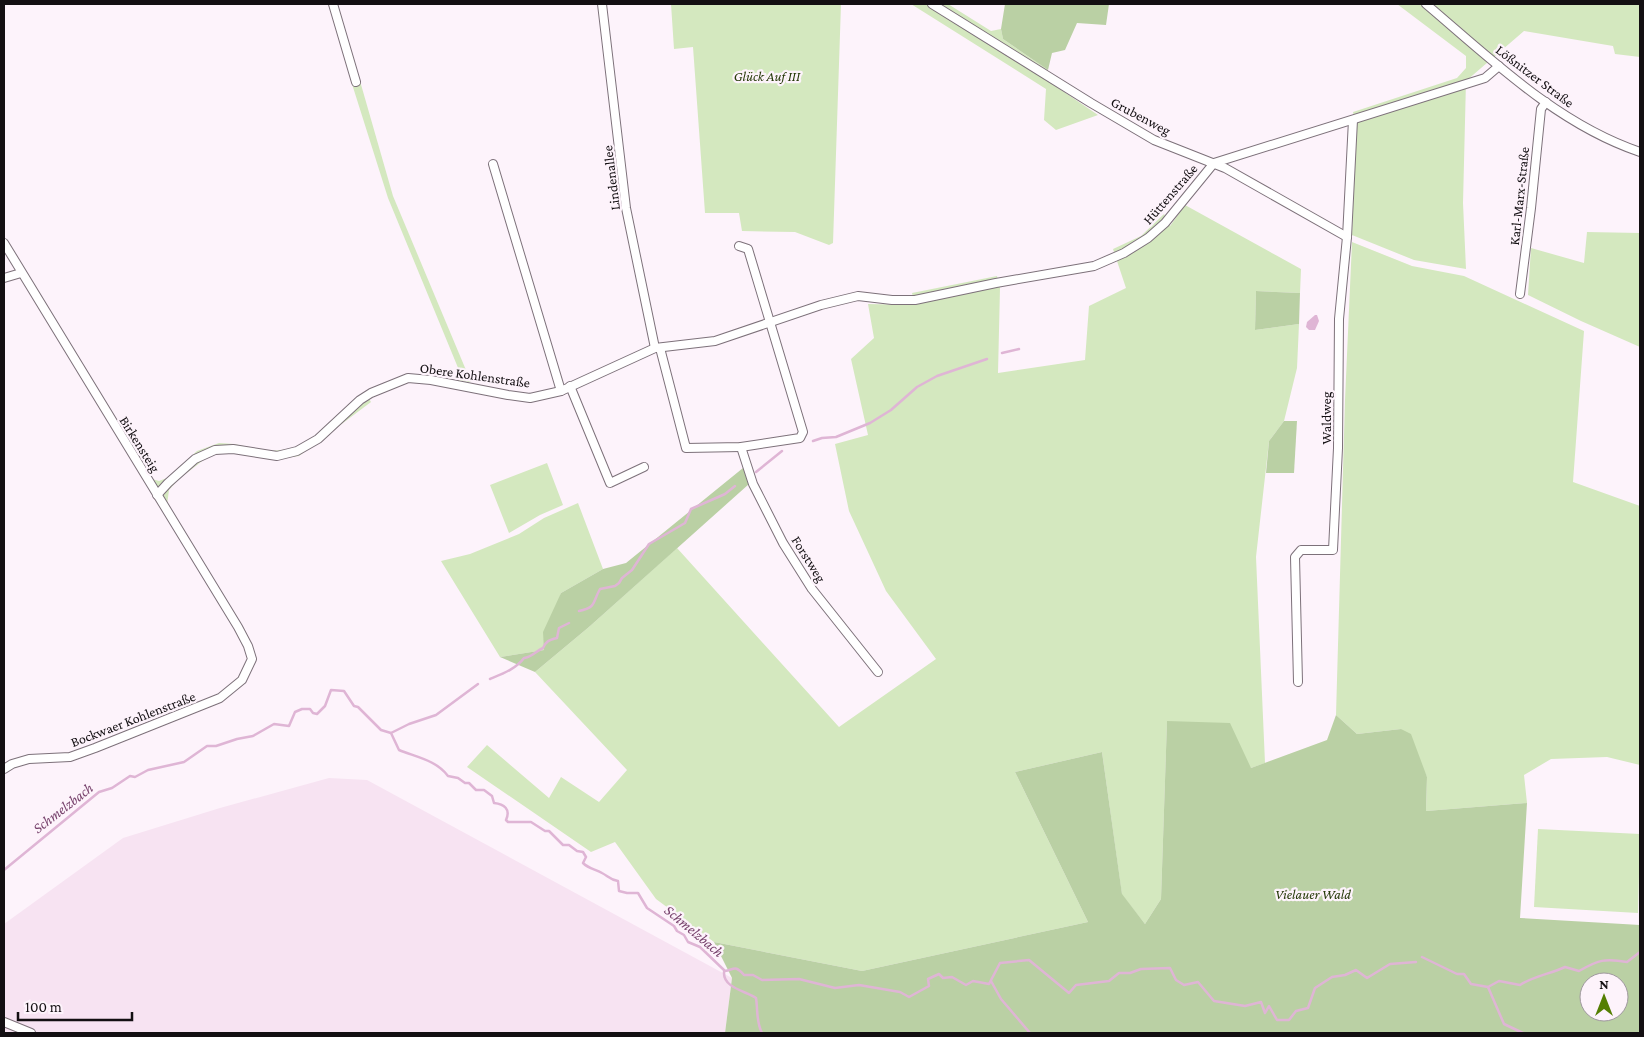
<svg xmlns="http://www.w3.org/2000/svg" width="1644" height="1037" viewBox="0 0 1644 1037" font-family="'Crimson Pro',serif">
  <rect width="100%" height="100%" fill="#fdf3fb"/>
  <polygon fill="#f7e3f2" points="329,778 367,780 732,978 725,1033 4,1033 4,924 123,838 220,808"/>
  <g fill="#d4e8bf">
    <polygon points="671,4 841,4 833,243 829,245 795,232 742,231 739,213 705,213 693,47 674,49"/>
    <polygon points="911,4 948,4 991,31 1001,29 1003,39 1048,70 1048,81 1098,115 1056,130 1044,120 1046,89"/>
    <polygon points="1397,4 1640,4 1640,57 1615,54 1613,46 1524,31 1466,81 1463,203 1466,269 1414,260 1352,235 1356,128 1353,112 1457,78 1466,68 1466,56"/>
    <polygon points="360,81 393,196 471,382 458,381 461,375 388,198 352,84"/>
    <polygon points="1185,205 1301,269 1300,293 1256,291 1255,330 1299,324 1297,368 1284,421 1269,441 1256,557 1265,763 1251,768 1167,722 1161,899 1145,924 1122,895 1102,752 1015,772 1088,922 862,971 714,942 656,899 615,842 591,852 467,767 487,745 549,798 561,777 599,802 627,770 535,672 589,627 677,548 839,727 936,659 886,591 849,511 835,444 868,435 851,359 874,338 868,304 915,305 912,293 997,276 1000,288 998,373 1085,360 1089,306 1126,288 1113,249 1141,236 1164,214 1170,226"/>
    <polygon points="1587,232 1640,233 1640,347 1581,321 1528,295 1531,248 1584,263"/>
    <polygon points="1352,242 1412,266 1464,276 1584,331 1573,482 1640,506 1640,765 1607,757 1551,759 1524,775 1527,803 1426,811 1427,777 1401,729 1357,734 1336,715 1345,400"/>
    <polygon points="365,392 371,402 299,456 273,460 233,453 210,455 179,479 169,490 167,505 152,479 159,481 167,478 197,451 219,443 234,444 269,451 292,449 311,439"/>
    <polygon points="547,463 563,505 540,515 509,533 490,485"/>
    <polygon points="578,503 603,569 561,593 544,650 500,657 441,561 470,554 519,534 544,518"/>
    <polygon points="1538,829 1640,834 1638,913 1534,907"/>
  </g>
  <g fill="#bad0a4" fill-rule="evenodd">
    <polygon points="1005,4 1109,4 1106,25 1077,23 1065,50 1052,53 1048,70 1003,39 1001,29"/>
    <polygon points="1256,291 1300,293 1299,324 1255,330"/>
    <polygon points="1284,421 1297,421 1294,473 1266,473 1269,441"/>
    <polygon points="743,468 749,484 589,627 535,672 500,657 544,650 543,632 561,593 603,569 626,563"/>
    <path d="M1336,715L1357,734L1401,729L1411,734L1427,777L1426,811L1527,803L1520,918L1640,925V1033H725L732,978L714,942L862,971L1088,922L1015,772L1102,752L1122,894L1145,924L1161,899L1167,721L1230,723L1251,768L1327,740ZM1589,982H1619V1012H1589Z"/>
  </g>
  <polygon fill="#dfb5d5" points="1315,315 1317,315 1319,321 1315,330 1309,330 1306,327 1307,322"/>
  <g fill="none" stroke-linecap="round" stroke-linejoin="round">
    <g stroke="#dfb5d5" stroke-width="2.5">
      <polyline points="1002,353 1019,349"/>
      <polyline points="813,441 822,438 836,437 870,423 891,410 917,387 937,376 987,359"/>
      <polyline points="756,472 782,451"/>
      <path d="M579,611C597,607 592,603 600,589L615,586L619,583L622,578L632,570L649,544L685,523L691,509L725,494L735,486"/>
      <path d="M490,679C502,674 516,669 524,658C532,657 536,651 543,648C546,641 549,640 557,638L559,628L569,623"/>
      <polyline points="391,733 409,724 436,715 478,684"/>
      <path d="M4,870L99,792L112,788L130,776L135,777L148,770L184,762L207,746H216L237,739L253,736L274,724L289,726L295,712L302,709H310L313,713L317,714L325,706L331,690L344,691L354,706L358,707L381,730L391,733L399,750C416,757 436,760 448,776L458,778L465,783H469L476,790H484L492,796L494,803C504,804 511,809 506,820L508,822H531L545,831H549L563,845H569L577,851L583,852L586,857L583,863C589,869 595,869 602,873C608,876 610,880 618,881L619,891L627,893H638L647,908L674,926L677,931L684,935L688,942L700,947L725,971C735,969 735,965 744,975H753L762,980L799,979L835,988L859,985L900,992L909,997L929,986L928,979L939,974L943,978L952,977L966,985L973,981L989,984L1000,963L1029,960L1069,993L1076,985L1109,981L1119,973H1130L1141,969L1170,968L1176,980L1184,985L1198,982L1214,1001L1245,1006L1261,1002L1265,1013L1269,1006L1277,1020H1289L1296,1011L1308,1008L1315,988L1332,977L1345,975L1356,970L1367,978L1390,964L1416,962"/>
      <path d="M1422,957L1457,974H1464L1471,984L1488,987L1499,981L1520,985C1534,976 1550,974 1565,967L1579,971C1598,960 1605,958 1627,962L1640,952"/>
      <path d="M724,972C723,988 746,991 756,998C758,1011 756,1022 762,1033"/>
      <polyline points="991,981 1001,999 1030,1033"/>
      <polyline points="1488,987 1504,1024 1523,1033"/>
    </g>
    <g stroke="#7d717a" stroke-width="10">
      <g id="minor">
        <polyline points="333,4 356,82"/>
        <polyline points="602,4 626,208 655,348"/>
        <polyline points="932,4 1091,103 1154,140 1225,168 1347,237"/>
        <path d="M1426,4C1491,59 1557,124 1640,152"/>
        <polyline points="493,164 561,391"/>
        <polyline points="4,243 238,627 248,646 252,659 242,680 220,698 95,748 70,757 29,759 12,764 4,769"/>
        <polyline points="4,278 21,273"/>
        <polyline points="1520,294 1531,208 1541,109 1546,102"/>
        <polyline points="660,348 686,448 741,447 800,438 803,432 748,249 739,246"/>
        <polyline points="570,386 610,483 644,467"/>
        <polyline points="741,447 753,484 783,543 812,589 878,672"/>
        <polyline points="157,495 168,483 195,459 215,450 233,449 277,456 297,451 318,439 360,400 371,393 408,378 431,380 508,395 530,398 561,391 655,348 715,341 821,305 858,296 892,300 915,300 996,283 1094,266 1124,253 1148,238 1165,223 1214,163 1485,78 1499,66"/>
        <polyline points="1298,682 1295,557 1301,550 1333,550 1338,448 1339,319 1347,237 1353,120"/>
        <polyline points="4,1022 31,1033"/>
      </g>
    </g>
    <use href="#minor" stroke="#fff" stroke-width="8"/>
  </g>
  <g text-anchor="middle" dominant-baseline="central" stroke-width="4.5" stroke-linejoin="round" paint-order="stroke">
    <g font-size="14" font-style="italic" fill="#263a09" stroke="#fdf3fb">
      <text x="767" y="76">Glück Auf III</text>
      <text x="1313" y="894">Vielauer Wald</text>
    </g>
    <g font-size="14" fill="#130f12" stroke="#fdf3fb">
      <text transform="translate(1535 76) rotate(37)">Lößnitzer Straße</text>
      <text transform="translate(1141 116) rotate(28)">Grubenweg</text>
      <text transform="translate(611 178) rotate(-97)">Lindenallee</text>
      <text transform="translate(1170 194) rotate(-49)">Hüttenstraße</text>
      <text transform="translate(1519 196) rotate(-84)">Karl-Marx-Straße</text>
      <text transform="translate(475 375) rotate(8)">Obere Kohlenstraße</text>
      <text transform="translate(1326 418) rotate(-90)">Waldweg</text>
      <text transform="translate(140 444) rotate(58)">Birkensteig</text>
      <text transform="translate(809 559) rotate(58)">Forstweg</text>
      <text transform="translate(133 719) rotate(-21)">Bockwaer Kohlenstraße</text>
    </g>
    <g font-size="15" font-style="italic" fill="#77426c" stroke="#fdf3fb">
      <text transform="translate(63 808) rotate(-38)">Schmelzbach</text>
      <text transform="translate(694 931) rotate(40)">Schmelzbach</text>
    </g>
  </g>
  <rect width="1644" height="1037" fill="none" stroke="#130f12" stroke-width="10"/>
  <g transform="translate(1604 997)"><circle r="24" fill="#fdf3fb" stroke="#9f989e"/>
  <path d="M0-4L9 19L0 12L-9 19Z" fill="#557f03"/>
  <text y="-8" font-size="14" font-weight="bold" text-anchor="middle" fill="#130f12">N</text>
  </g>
  <path d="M18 1012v8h114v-8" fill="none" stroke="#130f12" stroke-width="2.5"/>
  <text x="25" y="1012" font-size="15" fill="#130f12" stroke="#fdf3fb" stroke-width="4" paint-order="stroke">100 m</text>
</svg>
